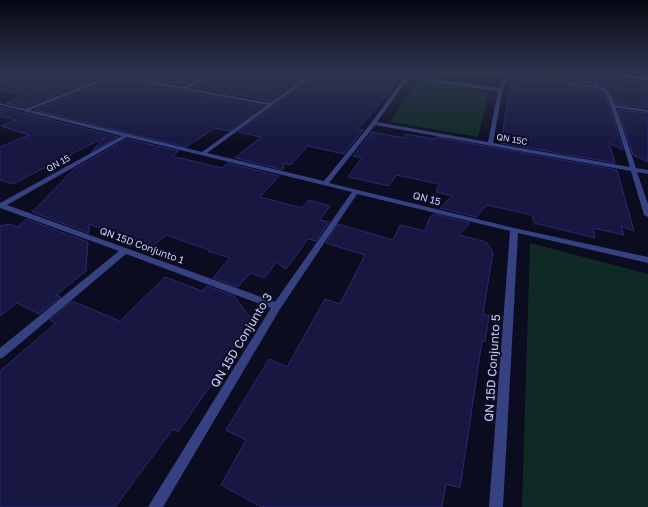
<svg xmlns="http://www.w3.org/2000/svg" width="648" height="507" viewBox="0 0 648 507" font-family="'Golos Text',sans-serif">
  <rect width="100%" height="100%" fill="#0c0c20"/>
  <g fill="#0f2a24">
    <polygon points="417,81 489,91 478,137 390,122"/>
    <polygon points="530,243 648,274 648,507 522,507"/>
  </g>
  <g fill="#171742" stroke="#29296f">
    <polygon points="21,74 110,74 25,107 6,103 26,95 1,90 13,86 0,82"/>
    <polygon points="120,74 206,74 183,85"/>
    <polygon points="216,74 307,74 270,101 193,87"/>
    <polygon points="316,74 365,74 400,79 358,129 363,130 344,154 308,146 290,165 284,163 283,170 235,158 261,137 238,132"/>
    <polygon points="522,74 590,75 592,84"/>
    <polygon points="597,76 648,83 648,108 616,104 608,90 599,85"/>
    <polygon points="511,78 599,90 604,94 610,107 623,150 609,143 615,163 501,143"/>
    <polygon points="113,79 263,106 229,131 215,128 186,147 35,110"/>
    <polygon points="0,107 118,137 91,152 105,137 13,184 0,180 0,147 29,135 1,126 16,120 0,116"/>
    <polygon points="618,110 648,113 648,162 633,155"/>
    <polygon points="372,132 404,138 406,134 434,139 436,137 617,170 634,231 621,226 624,235 593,228 595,238 534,223 532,215 487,205 476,217 440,208 452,196 436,192 439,184 396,175 389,186 348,177 362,158 353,156"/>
    <polygon points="127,139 179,151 172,156 222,168 228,163 279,176 260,197 302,208 309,200 330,206 320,220 329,222 316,241 308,239 286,269 276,262 265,278 250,273 238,287 213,278 230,258 208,251 209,250 166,235 152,247 89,224 89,233 32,212 74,169"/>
    <polygon points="434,214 470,223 459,235 486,242 493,252 483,314 489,316 485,342 482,341 460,488 446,484 442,507 261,507 221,485 246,440 226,430 269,359 287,367 325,299 340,304 365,255 326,243 338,224 393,240 400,225 425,231 430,217"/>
    <polygon points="26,219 88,242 86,271 56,295 61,297 39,314 17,303 0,316 0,226 10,224 18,227"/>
    <polygon points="165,277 202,291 207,286 234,296 250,317 250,329 178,432 173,429 115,507 0,507 0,371 56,323 50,320 72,301 120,321"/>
  </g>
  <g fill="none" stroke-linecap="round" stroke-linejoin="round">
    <g fill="#354181" fill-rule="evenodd">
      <polygon points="14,74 20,74 0,81 0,79"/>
      <path d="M114,74H119L117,75L183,87L210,74H215L188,88L270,103L310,74H315L207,153L324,181L372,122L404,78L381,74L407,76L499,88L505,77L510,75H518L594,86L591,74H595L598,86C609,88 611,96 615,105L648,110V112L616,108L636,168L648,170V174L637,172L648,204V217L644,215L631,171L375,125L329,183L514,228L648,257V263L518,233L503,507H489L510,231L357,194L280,309L163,507H148L271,308L126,254L4,357L0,359V348L119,251L0,208V203L122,136L0,105V103L25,109ZM113,77L267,105L202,152L30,110ZM510,77H518L600,89L605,93L611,106L630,167L493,143L503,88L506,81ZM408,79L498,91L488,142L377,122ZM127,137L352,192L275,302L7,205Z"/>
    </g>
    <polygon fill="#627dff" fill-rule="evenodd" points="602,74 614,74 648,78 648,80"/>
  </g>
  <linearGradient id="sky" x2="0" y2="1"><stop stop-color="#070712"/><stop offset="0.51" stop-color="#2e344e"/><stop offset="1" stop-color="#2e344e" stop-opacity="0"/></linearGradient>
  <rect width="648" height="145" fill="url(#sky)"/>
  <g text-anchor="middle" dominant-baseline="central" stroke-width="4" stroke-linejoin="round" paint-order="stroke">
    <g font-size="9" fill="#cbd0ff" stroke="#0c0c20">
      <text transform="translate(512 139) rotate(10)">QN 15C</text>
      <text transform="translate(58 163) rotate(-29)">QN 15</text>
    </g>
    <g font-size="10" fill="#cbd0ff" stroke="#0c0c20">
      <text transform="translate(427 198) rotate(14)">QN 15</text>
      <text transform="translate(142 245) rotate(20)">QN 15D Conjunto 1</text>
    </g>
    <g font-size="12" fill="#cbd0ff" stroke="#0c0c20">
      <text transform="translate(241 340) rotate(-59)">QN 15D Conjunto 3</text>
      <text transform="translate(492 368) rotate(-86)">QN 15D Conjunto 5</text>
    </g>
  </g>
</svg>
